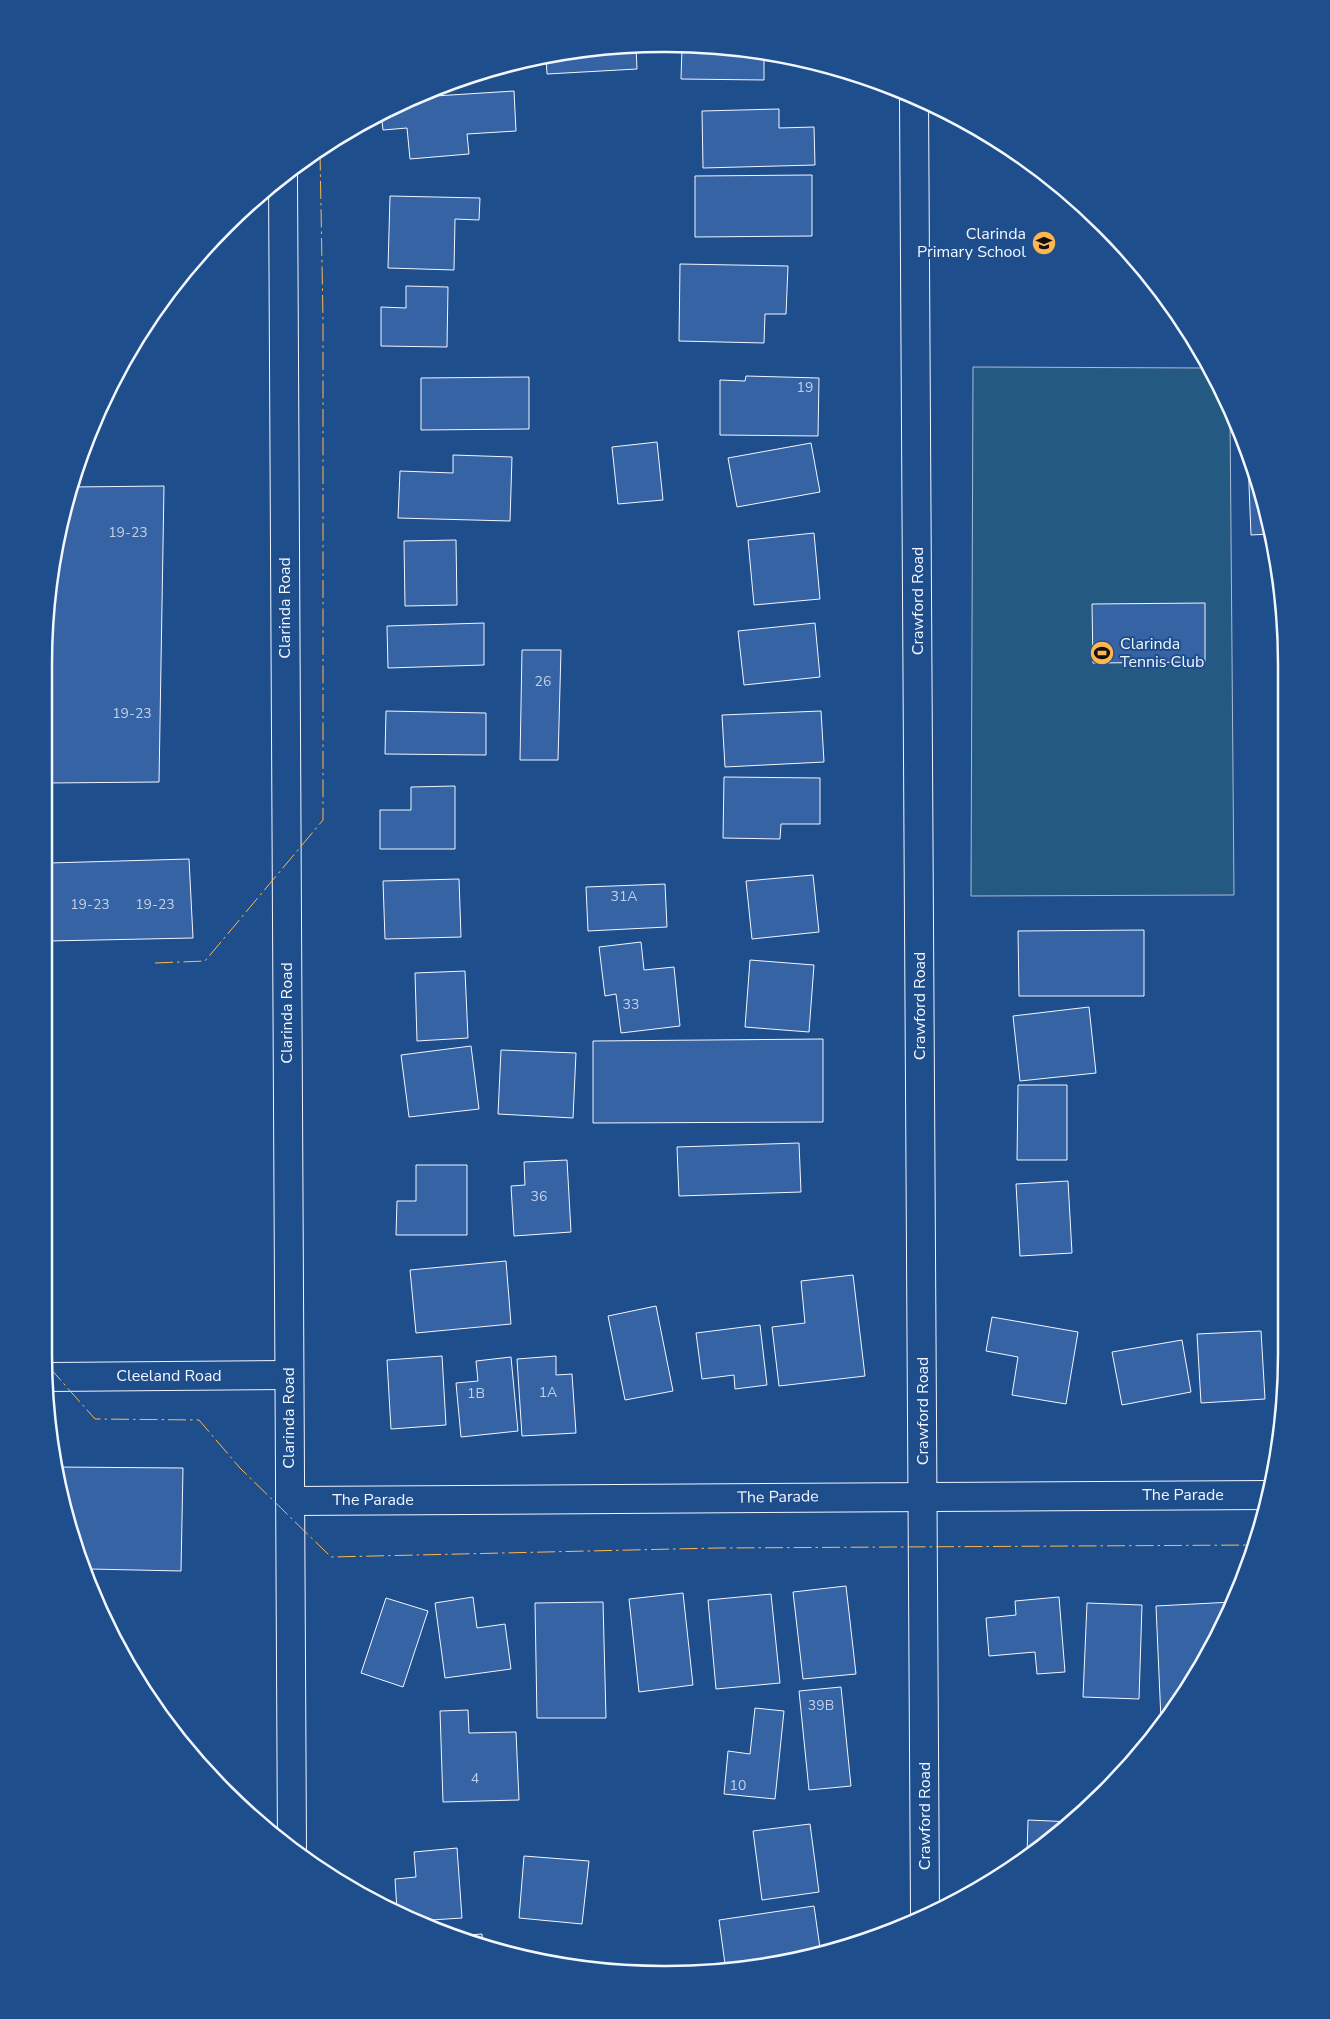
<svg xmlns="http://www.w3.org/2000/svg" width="1330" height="2019" viewBox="0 0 1330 2019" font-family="'Nunito Sans',sans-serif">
  <rect width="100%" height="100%" fill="#1f4e8c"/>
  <polygon fill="#245a82" stroke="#a8bbd7" points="973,367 1208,368 1222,390 1230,412 1234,895 971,896"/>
  <g fill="#3563a3" stroke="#f2f6ff">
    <polygon points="625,45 636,45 637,69 547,74 546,58"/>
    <polygon points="682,47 746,49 764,53 764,80 681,79"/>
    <polygon points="494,69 494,76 476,76"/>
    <polygon points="514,91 516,131 467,134 469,154 410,159 407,128 383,130 381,113 419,97"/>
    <polygon points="779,109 779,128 814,127 815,165 703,168 702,111"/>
    <polygon points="812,175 812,236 695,237 695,176"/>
    <polygon points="390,196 480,198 479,220 455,219 454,270 388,268"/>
    <polygon points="680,264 788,266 786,314 765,314 764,343 679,341"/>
    <polygon points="406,286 448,287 447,347 381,346 381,307 406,308"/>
    <polygon points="746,376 819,378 818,436 720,435 720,380 745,381"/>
    <polygon points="529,377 529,429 421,430 421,378"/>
    <polygon points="657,442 663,500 618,504 612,447"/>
    <polygon points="811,443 820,492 737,507 728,458"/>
    <polygon points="453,455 512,457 510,521 398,518 400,471 453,473"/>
    <polygon points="1248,460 1265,504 1270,534 1251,535"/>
    <polygon points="164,486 159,782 49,783 49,584 72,487"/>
    <polygon points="814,533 820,599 754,605 748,540"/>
    <polygon points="456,540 457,605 405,606 404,541"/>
    <polygon points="1205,603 1205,662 1093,663 1092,604"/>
    <polygon points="484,623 484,665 388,668 387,626"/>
    <polygon points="815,623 820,677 744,685 738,631"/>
    <polygon points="522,650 561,650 558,760 520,760"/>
    <polygon points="386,711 486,713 486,755 385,754"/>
    <polygon points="821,711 824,762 725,767 722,715"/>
    <polygon points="724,777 820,778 820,824 781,824 780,839 723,838"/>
    <polygon points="455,786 455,849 380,849 380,810 411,810 411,787"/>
    <polygon points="189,859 193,938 49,941 49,863"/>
    <polygon points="813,875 819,932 752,939 746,881"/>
    <polygon points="459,879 461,937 385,939 383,881"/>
    <polygon points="665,884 667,927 588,931 586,887"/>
    <polygon points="1144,930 1144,996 1019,996 1018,931"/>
    <polygon points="641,942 644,970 674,967 680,1026 621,1033 616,994 605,996 599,947"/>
    <polygon points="750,960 814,965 809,1032 745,1027"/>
    <polygon points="465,971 468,1038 417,1041 415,973"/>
    <polygon points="1089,1007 1096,1073 1020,1081 1013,1016"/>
    <polygon points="823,1039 823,1122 593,1123 593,1041"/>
    <polygon points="471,1046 479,1109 409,1117 401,1055"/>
    <polygon points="501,1050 576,1053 573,1118 498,1114"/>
    <polygon points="1018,1085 1067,1085 1067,1160 1017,1160"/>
    <polygon points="799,1143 801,1192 679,1196 677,1147"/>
    <polygon points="567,1160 571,1232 514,1236 511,1186 525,1185 524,1162"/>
    <polygon points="416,1165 467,1165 467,1235 396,1235 397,1201 416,1201"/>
    <polygon points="1068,1181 1072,1253 1020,1256 1016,1184"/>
    <polygon points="506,1261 511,1324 416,1333 410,1270"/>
    <polygon points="853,1275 865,1376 779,1386 772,1327 805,1323 801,1281"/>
    <polygon points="656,1306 673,1391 625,1400 608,1316"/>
    <polygon points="992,1317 1078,1332 1066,1404 1012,1395 1018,1357 986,1351"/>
    <polygon points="760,1325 767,1385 735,1389 734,1375 702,1379 696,1333"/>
    <polygon points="1261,1331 1265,1399 1201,1403 1197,1334"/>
    <polygon points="1182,1340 1191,1392 1122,1405 1112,1352"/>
    <polygon points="442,1356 446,1425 391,1429 387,1360"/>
    <polygon points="556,1356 556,1375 572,1374 576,1433 522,1436 517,1359"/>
    <polygon points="511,1357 518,1431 461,1437 456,1383 478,1381 476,1361"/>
    <polygon points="56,1467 183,1468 181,1571 90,1569 90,1580 77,1553"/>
    <polygon points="846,1586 856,1674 803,1679 793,1592"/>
    <polygon points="683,1593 693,1685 639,1692 629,1599"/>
    <polygon points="771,1594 780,1683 716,1689 708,1600"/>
    <polygon points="473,1597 477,1628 505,1624 511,1669 445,1678 435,1603"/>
    <polygon points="1059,1597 1065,1672 1037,1674 1035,1652 989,1656 986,1618 1016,1615 1015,1601"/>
    <polygon points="386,1598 428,1611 403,1687 361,1673"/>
    <polygon points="603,1602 606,1718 537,1718 535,1603"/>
    <polygon points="1232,1602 1222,1629 1161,1720 1156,1606"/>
    <polygon points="1087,1603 1142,1605 1139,1699 1083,1697"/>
    <polygon points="841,1687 851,1786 809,1790 799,1691"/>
    <polygon points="755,1708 784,1711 775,1799 724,1794 728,1751 750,1754"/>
    <polygon points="468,1710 469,1733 516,1732 519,1800 443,1802 440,1711"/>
    <polygon points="1028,1820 1073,1822 1027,1855"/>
    <polygon points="810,1824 819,1892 762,1900 753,1831"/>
    <polygon points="457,1848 462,1918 416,1921 397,1911 395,1879 416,1877 414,1852"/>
    <polygon points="524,1856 589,1861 582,1924 519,1918"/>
    <polygon points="814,1906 821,1955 726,1971 719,1920"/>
    <polygon points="482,1934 483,1945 455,1936"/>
  </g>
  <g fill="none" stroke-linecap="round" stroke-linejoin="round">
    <g stroke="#f2f6ff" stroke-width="30">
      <g id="minor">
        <polyline points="914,99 925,1913"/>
        <polyline points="49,1377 289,1375"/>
        <polyline points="290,1501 1267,1495"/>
      </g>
    </g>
    <g stroke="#f2f6ff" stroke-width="30">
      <polyline id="primary" points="283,176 292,1850"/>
    </g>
    <use href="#minor" stroke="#1f4e8c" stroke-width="28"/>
    <use href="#primary" stroke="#1f4e8c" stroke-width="28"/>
    <g stroke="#ffb74d" stroke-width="1" stroke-dasharray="18 4 2.5 4" stroke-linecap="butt">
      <polyline points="155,963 205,961 323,820 323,319 320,152"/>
      <polyline points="49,1367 95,1419 199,1420 240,1468 331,1557 717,1548 1255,1545"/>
    </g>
  </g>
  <defs>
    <g id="school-disc" transform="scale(1.25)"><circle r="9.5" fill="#ffb74d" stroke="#1f4e8c"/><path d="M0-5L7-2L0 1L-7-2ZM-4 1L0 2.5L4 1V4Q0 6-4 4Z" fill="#111"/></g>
    <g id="stadium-disc" transform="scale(1.25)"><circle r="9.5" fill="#ffb74d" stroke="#1f4e8c"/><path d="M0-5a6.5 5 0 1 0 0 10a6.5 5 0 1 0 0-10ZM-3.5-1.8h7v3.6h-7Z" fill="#111"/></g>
  </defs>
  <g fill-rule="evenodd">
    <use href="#school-disc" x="1044" y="243"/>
    <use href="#stadium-disc" x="1102" y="653"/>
  </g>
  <g text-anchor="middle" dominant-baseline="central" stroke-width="4" stroke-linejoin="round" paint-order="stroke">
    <g font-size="14" fill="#c3d1e8">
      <text x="805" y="387">19</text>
      <text x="128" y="532">19-23</text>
      <text x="543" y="681">26</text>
      <text x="132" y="713">19-23</text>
      <text x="624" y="896">31A</text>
      <text x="90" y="904">19-23</text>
      <text x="155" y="904">19-23</text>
      <text x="631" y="1004">33</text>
      <text x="539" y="1196">36</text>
      <text x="548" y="1392">1A</text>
      <text x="476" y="1393">1B</text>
      <text x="821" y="1705">39B</text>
      <text x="475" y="1778">4</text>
      <text x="738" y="1785">10</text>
    </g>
    <g font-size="16" fill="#f2f6ff" stroke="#1f4e8c" text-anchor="end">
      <text x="1026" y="234">Clarinda<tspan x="1026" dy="18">Primary School</tspan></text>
      <text x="1120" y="644" text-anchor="start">Clarinda<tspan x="1120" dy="18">Tennis Club</tspan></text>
    </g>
    <g font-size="16" fill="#f2f6ff" stroke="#1f4e8c">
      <text transform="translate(918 601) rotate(-90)">Crawford Road</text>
      <text transform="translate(285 608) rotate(-90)">Clarinda Road</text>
      <text transform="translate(920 1006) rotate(-90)">Crawford Road</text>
      <text transform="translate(287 1013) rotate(-90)">Clarinda Road</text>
      <text x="169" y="1376">Cleeland Road</text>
      <text transform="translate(923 1411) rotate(-90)">Crawford Road</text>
      <text transform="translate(289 1418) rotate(-90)">Clarinda Road</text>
      <text x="1183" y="1495">The Parade</text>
      <text transform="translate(778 1497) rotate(-1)">The Parade</text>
      <text x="373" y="1500">The Parade</text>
      <text transform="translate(925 1816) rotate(-90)">Crawford Road</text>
    </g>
  </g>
  <path d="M0 0H1330V2019H0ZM664 52H666A612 612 0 0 1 1278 664V1354A612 612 0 0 1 666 1966H664A612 612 0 0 1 52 1354V664A612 612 0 0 1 664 52Z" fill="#1f4e8c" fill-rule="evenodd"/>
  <path fill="none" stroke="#f2f6ff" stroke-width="2.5" d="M664 52H666A612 612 0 0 1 1278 664V1354A612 612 0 0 1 666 1966H664A612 612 0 0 1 52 1354V664A612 612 0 0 1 664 52Z"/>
</svg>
